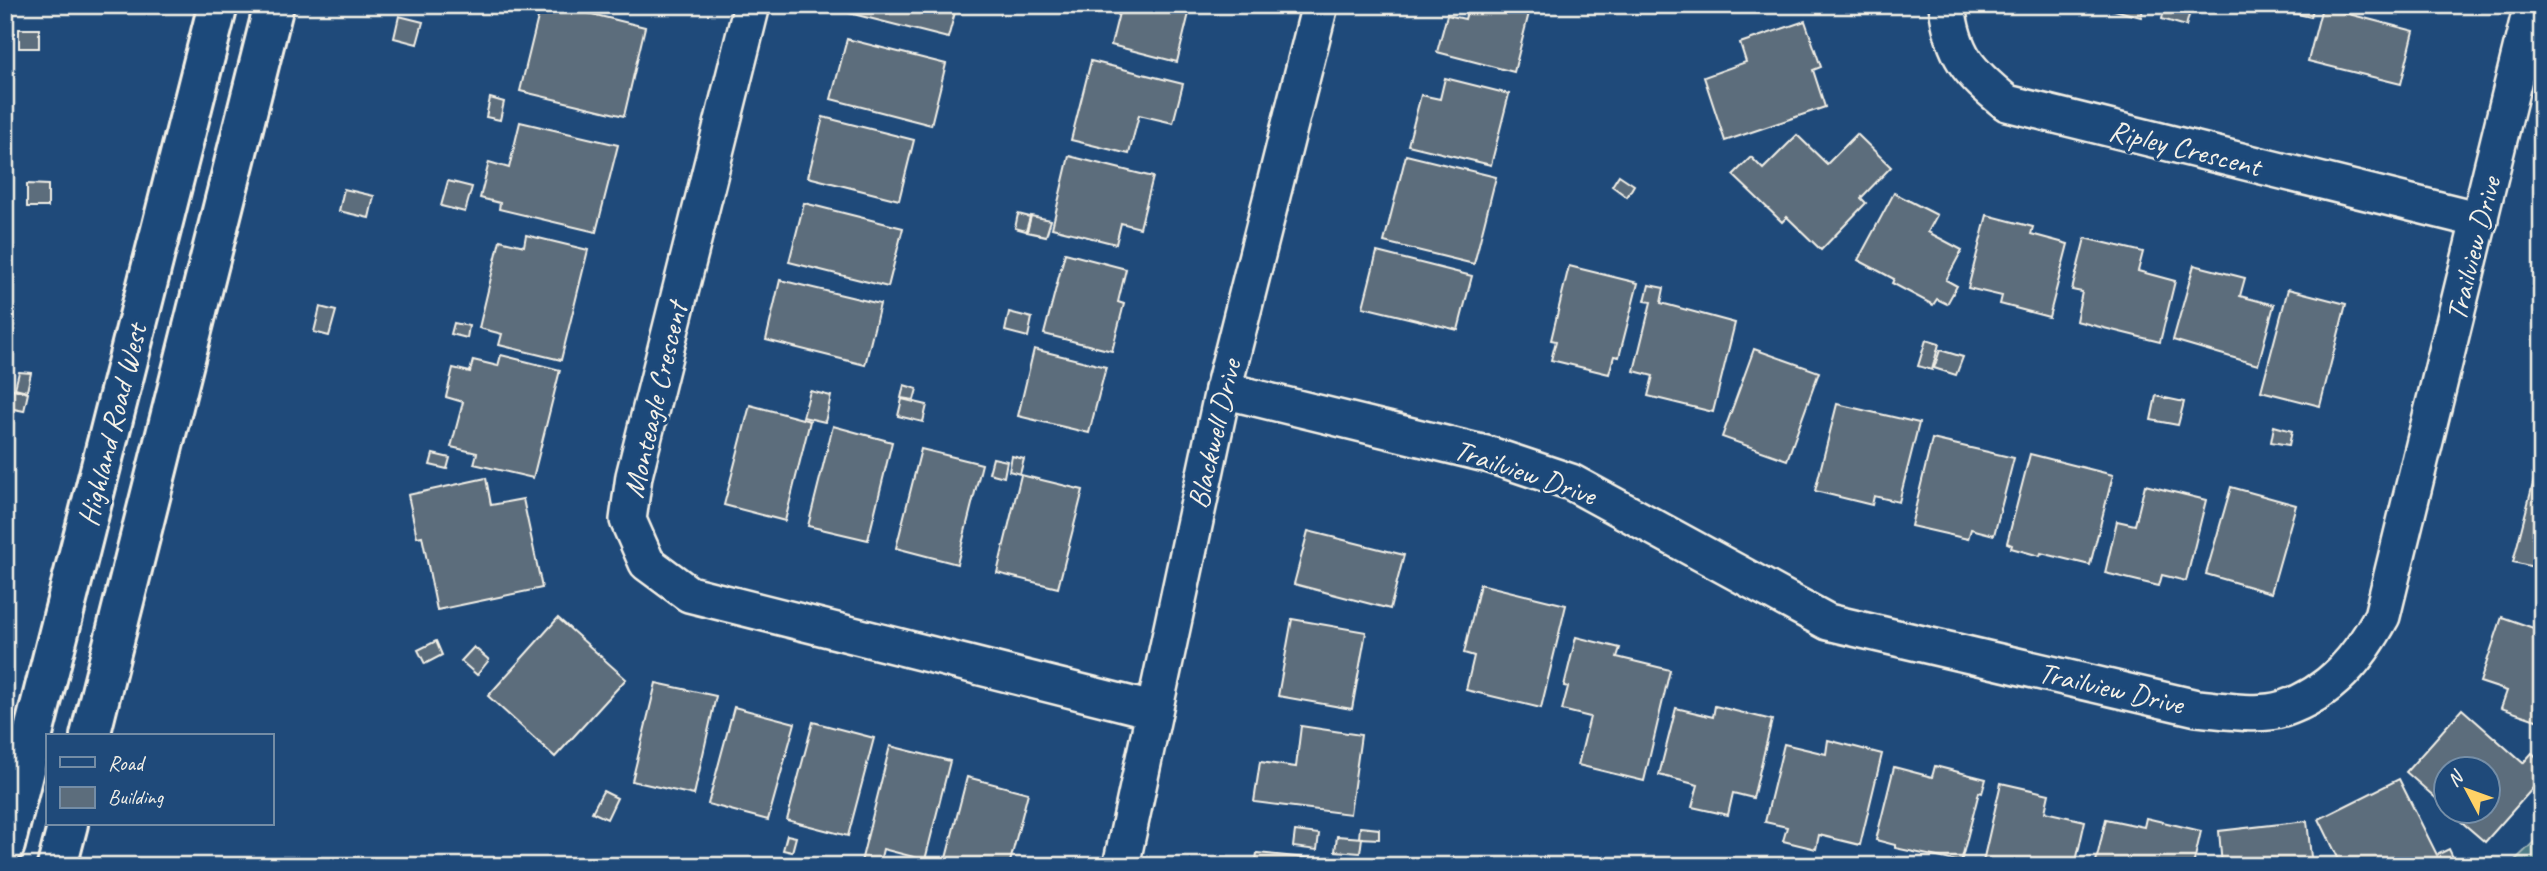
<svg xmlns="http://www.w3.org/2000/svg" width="2547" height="871" viewBox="0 0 2547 871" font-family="Caveat,sans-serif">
  <rect width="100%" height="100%" fill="#1f4a7a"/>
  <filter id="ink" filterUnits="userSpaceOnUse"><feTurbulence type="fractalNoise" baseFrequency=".0143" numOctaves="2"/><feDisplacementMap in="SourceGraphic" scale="14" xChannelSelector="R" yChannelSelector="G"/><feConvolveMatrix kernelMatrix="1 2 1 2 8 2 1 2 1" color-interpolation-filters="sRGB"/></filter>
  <g filter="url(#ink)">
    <polygon fill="#4e7c86" stroke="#a1b6b7" stroke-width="2" points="2542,834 2542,866 2509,866"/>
    <g fill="#5c6d7c" stroke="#f4f1e8" stroke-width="2">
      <polygon points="541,5 555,5 645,27 624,116 520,91"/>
      <polygon points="630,5 656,5 655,11"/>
      <polygon points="851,5 957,5 948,38 849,13"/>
      <polygon points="1121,5 1191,5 1177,62 1111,45"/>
      <polygon points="1469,5 1531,5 1514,72 1437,52 1447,15 1465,19"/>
      <polygon points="2095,5 2144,5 2141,17"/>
      <polygon points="2165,5 2191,8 2186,26 2162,19"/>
      <polygon points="2281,5 2314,5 2311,17 2280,10"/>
      <polygon points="2372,5 2408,5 2406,14"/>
      <polygon points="2322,7 2414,31 2401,84 2308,61"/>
      <polygon points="399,16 423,22 417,44 394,38"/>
      <polygon points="1805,21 1821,67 1813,70 1825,107 1725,141 1704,77 1746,62 1740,43"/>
      <rect x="19" y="29" width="20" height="19"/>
      <polygon points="847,39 946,64 931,125 831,99"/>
      <polygon points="1091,61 1183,84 1173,123 1139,115 1129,154 1071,140"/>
      <polygon points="1445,78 1509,94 1491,165 1408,145 1421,95 1440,99"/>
      <polygon points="490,98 504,102 500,120 486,117"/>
      <polygon points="823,117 914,140 899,200 808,177"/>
      <polygon points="520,122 618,145 596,232 499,209 500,203 480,198 489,162 509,168"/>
      <polygon points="1857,134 1891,167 1861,198 1866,203 1821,250 1787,217 1782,222 1733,175 1751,157 1763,169 1797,135 1827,164"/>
      <polygon points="1406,155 1496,177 1474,264 1384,242"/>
      <polygon points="1069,156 1153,177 1140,228 1121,223 1116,244 1052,228"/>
      <polygon points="1619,175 1634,185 1627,197 1612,186"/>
      <polygon points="448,181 472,187 465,212 441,206"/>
      <polygon points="27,184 48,185 48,207 27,207"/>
      <polygon points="344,189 374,196 369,218 339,211"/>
      <polygon points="1894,193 1937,215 1928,232 1962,250 1946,280 1957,286 1947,304 1937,299 1933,305 1892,283 1894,279 1858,260"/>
      <polygon points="804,203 903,228 888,287 789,262"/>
      <polygon points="1018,214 1030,217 1026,231 1015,228"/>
      <polygon points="1987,215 2033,227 2031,234 2068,244 2049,317 2000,304 2002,296 1968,288"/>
      <polygon points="1031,216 1051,220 1046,236 1027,232"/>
      <polygon points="526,235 588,250 561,360 499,345 502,334 479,328 500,240 524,246"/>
      <polygon points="2085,238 2143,252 2138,271 2175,281 2160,342 2076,321 2082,292 2072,290"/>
      <polygon points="1377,252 1472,276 1458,330 1363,307"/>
      <polygon points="1065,253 1126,269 1118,302 1124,304 1112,351 1044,334"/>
      <polygon points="2194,265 2245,278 2240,296 2274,305 2258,365 2173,340"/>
      <polygon points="1569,266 1638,283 1619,357 1614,356 1609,374 1551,360 1556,341 1551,340"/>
      <polygon points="780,280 880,304 865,365 766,340"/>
      <polygon points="1649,285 1664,288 1661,303 1735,323 1713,412 1648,396 1653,376 1634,371 1651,302 1645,301"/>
      <polygon points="2288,289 2346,304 2320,406 2261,391"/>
      <polygon points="320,307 336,311 329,336 314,332"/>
      <polygon points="1009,312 1032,318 1028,337 1005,331"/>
      <polygon points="454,323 469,326 467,338 451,334"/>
      <polygon points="1926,340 1939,344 1932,370 1918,366"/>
      <polygon points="1034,349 1106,367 1089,433 1018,416"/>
      <polygon points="1754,349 1819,372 1787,460 1722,437"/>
      <polygon points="1940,350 1963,357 1956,375 1934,368"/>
      <polygon points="501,355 560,370 533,478 474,464 477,453 451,447 463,402 446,397 453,368 470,372 473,360 498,366"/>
      <polygon points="19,372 31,373 27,391 15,388"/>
      <polygon points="904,385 917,389 914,400 901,398"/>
      <polygon points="13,389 28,393 24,411 9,408"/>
      <polygon points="810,391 831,396 825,422 803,417"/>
      <polygon points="2156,396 2184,402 2178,425 2151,420"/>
      <polygon points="902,399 927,405 923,422 898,416"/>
      <polygon points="1837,404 1919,423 1899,502 1874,496 1872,505 1815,491"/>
      <polygon points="750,405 810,421 785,521 724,505"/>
      <polygon points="833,426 892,442 868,540 808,526"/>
      <polygon points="2274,426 2292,431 2289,445 2271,442"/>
      <polygon points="1932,439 2014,458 1994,535 1971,529 1968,539 1911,526"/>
      <polygon points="921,449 982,464 957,564 896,548"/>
      <polygon points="433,454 450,458 447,469 430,465"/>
      <polygon points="2030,454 2113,475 2090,565 2041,553 2040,556 2011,548 2012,545 2007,543"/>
      <polygon points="1012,456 1024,459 1020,474 1009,471"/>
      <polygon points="993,458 1007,461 1004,477 989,473"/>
      <polygon points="1021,475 1083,490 1058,588 997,573"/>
      <polygon points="2535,476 2542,478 2542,569 2513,562"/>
      <polygon points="486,478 491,505 523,499 542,588 437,610 422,536 417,537 408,495"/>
      <polygon points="2145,485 2206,500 2186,581 2162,575 2159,586 2105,573 2117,521 2135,525"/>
      <polygon points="2231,487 2296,505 2271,593 2206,574"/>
      <polygon points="1308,531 1404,555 1390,609 1294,584"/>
      <polygon points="1480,584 1566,605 1541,708 1466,690 1474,656 1464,653"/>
      <polygon points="2502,617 2542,631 2542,722 2501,708 2507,691 2480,682"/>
      <polygon points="558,618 626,679 555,757 488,696"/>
      <polygon points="1292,619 1366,632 1352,709 1278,696"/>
      <polygon points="1576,637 1620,648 1617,657 1670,670 1644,781 1578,765 1590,717 1562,710 1568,687 1564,686"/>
      <polygon points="436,641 442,655 425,664 418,650"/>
      <polygon points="474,647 489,660 477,675 461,661"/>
      <polygon points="656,683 716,696 694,795 632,781"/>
      <polygon points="1715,706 1772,720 1753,798 1733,793 1728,815 1692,807 1698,785 1659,775 1676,708 1713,717"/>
      <polygon points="734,707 795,723 768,820 708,804"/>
      <polygon points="2462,709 2523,763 2532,753 2542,762 2542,772 2538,776 2541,779 2485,842 2450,812 2488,812 2488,770 2446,770 2446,807 2406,772"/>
      <polygon points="813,722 874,738 848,836 787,820"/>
      <polygon points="1301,726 1361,735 1350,814 1254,802 1260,762 1296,767"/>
      <polygon points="1828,740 1882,754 1860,845 1819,835 1816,849 1783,841 1787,827 1765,822 1784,744 1826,754"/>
      <polygon points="890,746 950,761 925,860 883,849 879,866 860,866"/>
      <polygon points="1935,766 1986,779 1982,793 1979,792 1961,862 1895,848 1895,845 1876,840 1894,767 1932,777"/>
      <polygon points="967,777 1028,793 1009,866 944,866"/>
      <polygon points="2399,779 2437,855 2449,849 2457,866 2342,866 2319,819"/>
      <polygon points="2001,783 2049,794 2045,812 2085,821 2075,866 1982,866"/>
      <polygon points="603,791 617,798 607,819 592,812"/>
      <polygon points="2146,818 2201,831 2193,866 2095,866 2106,819 2144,827"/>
      <polygon points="2307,821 2312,866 2222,866 2219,831"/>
      <polygon points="1360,827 1379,829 1379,839 1359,838"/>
      <polygon points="1295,831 1319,834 1317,850 1293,847"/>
      <polygon points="787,835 796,837 792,852 783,850"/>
      <polygon points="1337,836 1362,838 1360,853 1335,851"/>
      <polygon points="1257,853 1335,861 1334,866 1255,866"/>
    </g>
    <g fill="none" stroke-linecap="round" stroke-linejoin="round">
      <g stroke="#f4f1e8" stroke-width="40">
        <g id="street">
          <polyline points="752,5 634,476 628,520 647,563 689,594 1152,710"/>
          <path d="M1947,5C1953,56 1969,72 2007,103L2480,220"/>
          <path d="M1223,390L1490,455L1571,482L1828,622L2197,708C2223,710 2258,717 2283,709C2331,693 2359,658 2382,616L2532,5"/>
          <polyline points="1121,866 1223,390 1320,5"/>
        </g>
      </g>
      <g stroke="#f4f1e8" stroke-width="44">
        <g id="secondary">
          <polyline points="90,736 274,5"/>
          <polyline points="5,845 218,5"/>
          <polyline points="57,866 68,824"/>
        </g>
      </g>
      <use href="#street" stroke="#1f4a7a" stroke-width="35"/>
      <use href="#secondary" stroke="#1f4a7a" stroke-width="38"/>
    </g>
  </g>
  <g text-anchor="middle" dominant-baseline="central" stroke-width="6" stroke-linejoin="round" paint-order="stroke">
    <g font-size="30" fill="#f4f1e8" stroke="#1f4a7a">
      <text transform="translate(2185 148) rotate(14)">Ripley Crescent</text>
      <text transform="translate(2473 249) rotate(-76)">Trailview Drive</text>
      <text transform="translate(655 400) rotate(-77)">Monteagle Crescent</text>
      <text transform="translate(112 425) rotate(-76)">Highland Road West</text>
      <text transform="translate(1214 434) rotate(-77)">Blackwell Drive</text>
      <text transform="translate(1525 472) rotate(19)">Trailview Drive</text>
      <text transform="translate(2111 688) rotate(13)">Trailview Drive</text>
    </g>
  </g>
  <rect width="2547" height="871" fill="none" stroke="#1f4a7a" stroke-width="28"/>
  <rect x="14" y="14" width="2519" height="843" fill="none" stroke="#f4f1e8" stroke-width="2.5" filter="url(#ink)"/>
  <rect x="46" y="734" width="228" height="91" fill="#1f4a7a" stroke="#748da6" stroke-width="2"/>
  <rect x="60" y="757" width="35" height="10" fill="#1f4a7a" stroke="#748da6" stroke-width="2"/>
  <text x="108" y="770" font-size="21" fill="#f4f1e8">Road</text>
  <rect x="60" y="787" width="35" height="21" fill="#5c6d7c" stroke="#748da6" stroke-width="2"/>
  <text x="108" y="804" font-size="21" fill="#f4f1e8">Building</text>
  <g transform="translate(2467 790) rotate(311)"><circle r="33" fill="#1f4a7a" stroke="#748da6" stroke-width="2"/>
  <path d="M0-5L12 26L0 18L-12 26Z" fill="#ffd166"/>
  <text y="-10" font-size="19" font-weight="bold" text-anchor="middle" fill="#f4f1e8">N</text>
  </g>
</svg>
